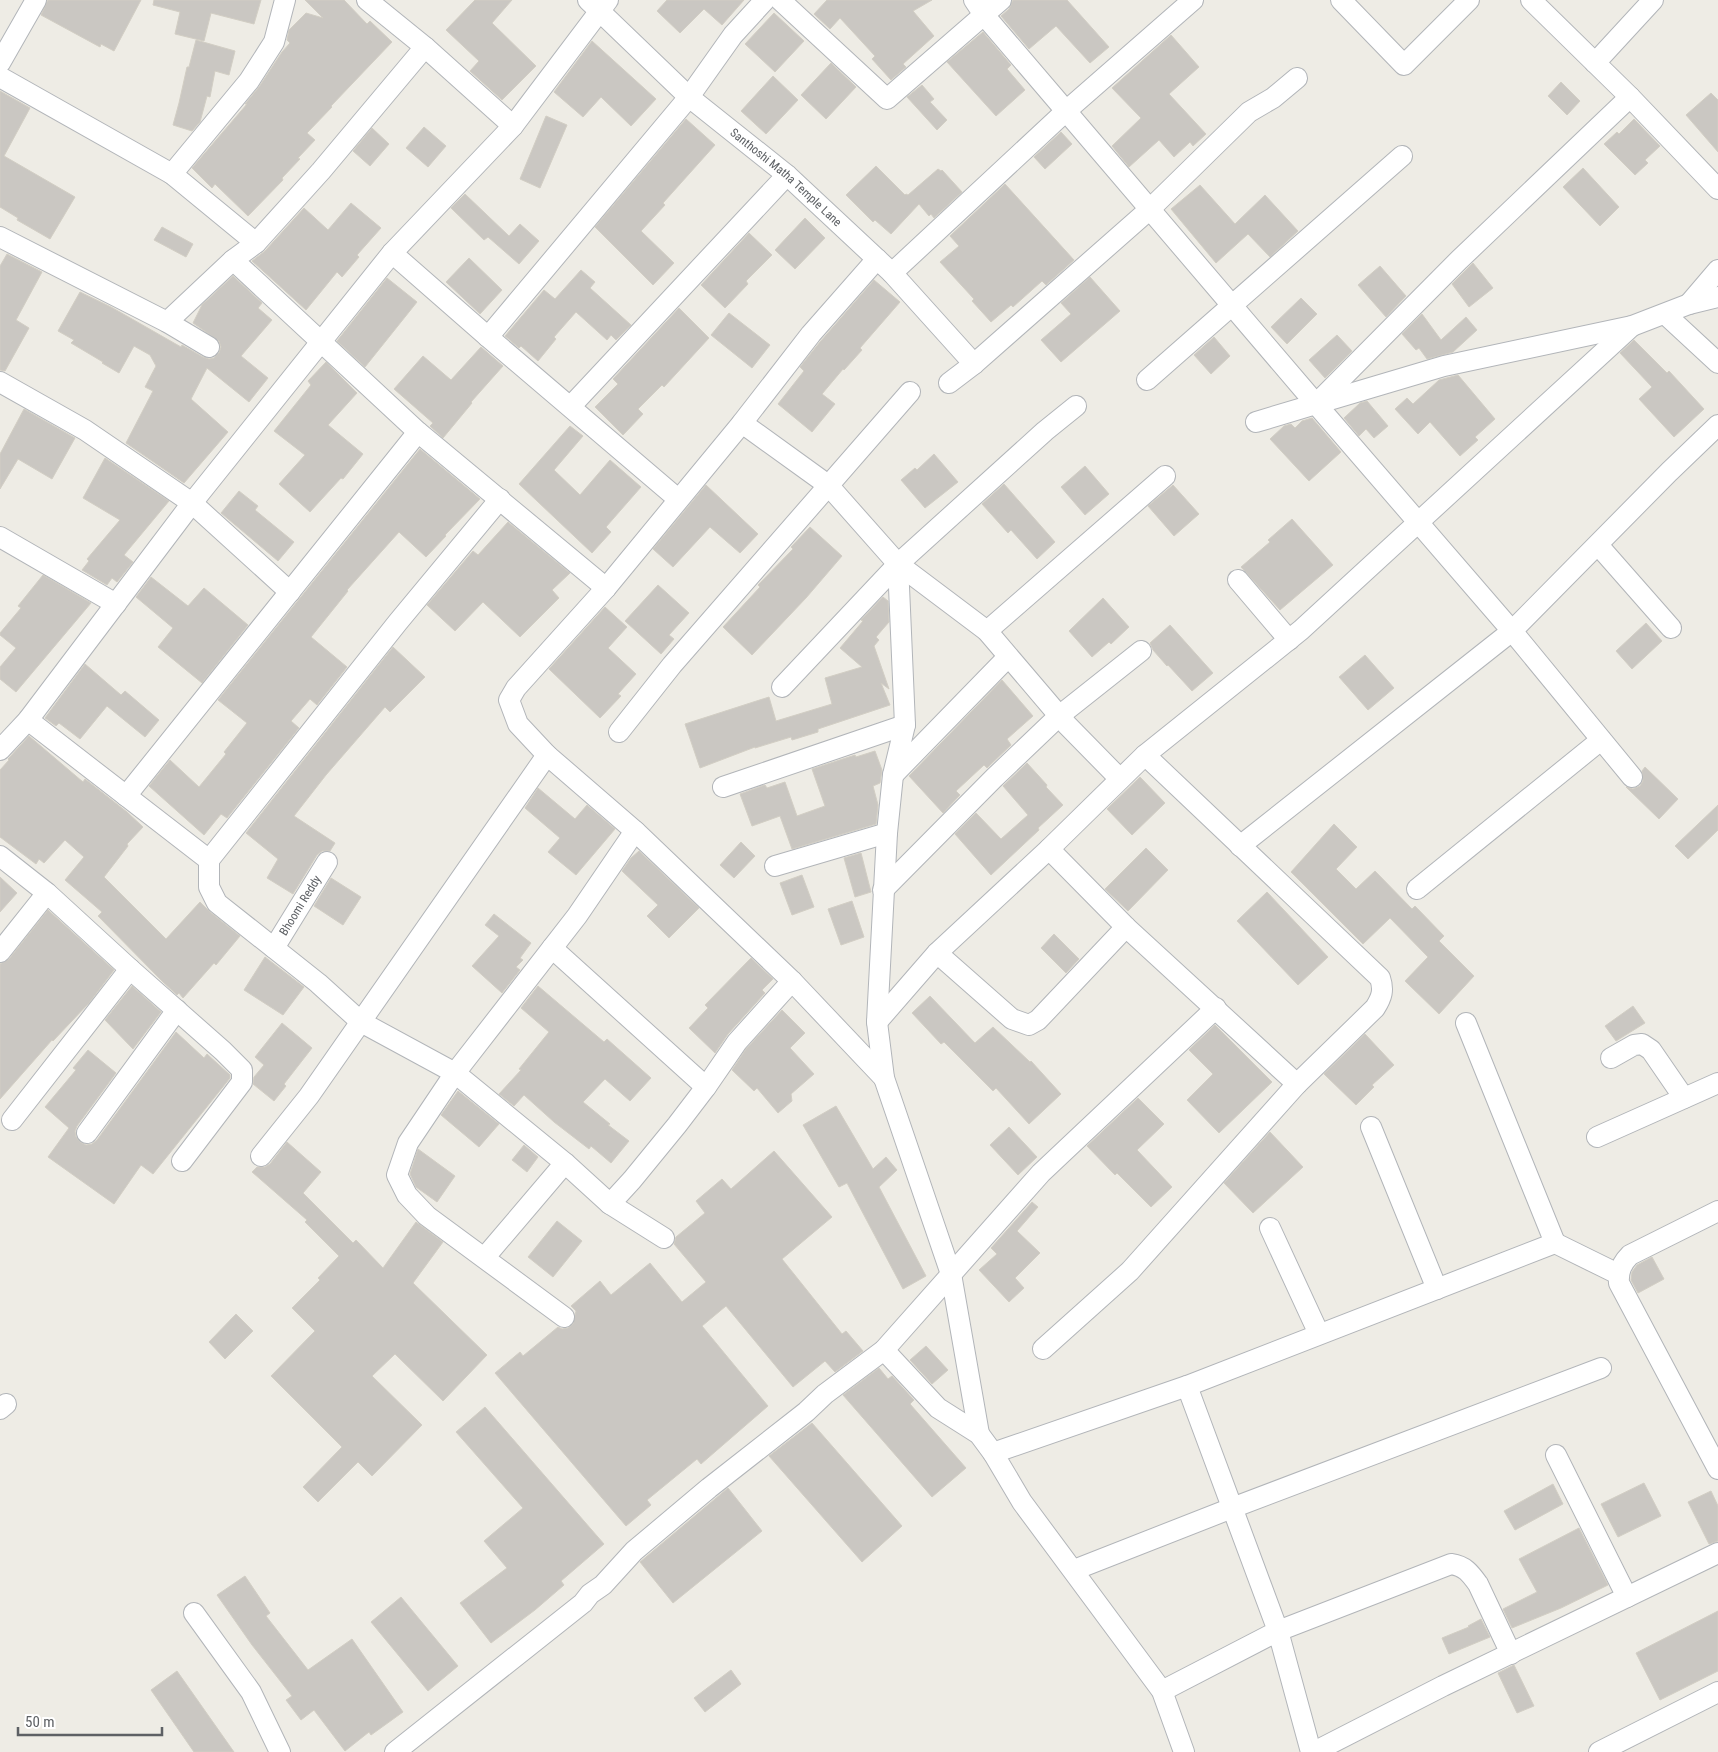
<svg xmlns="http://www.w3.org/2000/svg" width="1718" height="1752" viewBox="0 0 1718 1752" font-family="'Roboto Condensed',sans-serif">
  <rect width="100%" height="100%" fill="#eeece5"/>
  <g fill="#cac7c2" stroke="#d2cec4">
    <polygon points="48,0 141,0 114,51 101,44 100,47 41,15"/>
    <polygon points="154,0 261,0 254,24 211,13 204,41 175,34 180,12 153,5"/>
    <polygon points="305,0 344,0 367,24 370,21 392,42 331,106 332,107 307,133 315,140 298,158 300,159 282,178 283,180 248,216 215,184 212,188 192,168 247,104 245,104 259,87 282,52 290,43 287,40 289,30 306,13 323,18"/>
    <polygon points="475,0 512,0 492,23 536,66 502,100 470,71 479,61 446,30"/>
    <polygon points="667,0 744,0 722,25 704,9 680,33 657,11"/>
    <polygon points="827,0 932,0 913,11 934,36 903,64 906,67 891,80 872,59 875,56 840,18 830,29 814,14"/>
    <polygon points="1013,0 1067,0 1109,47 1090,63 1056,26 1029,49 1001,16 1009,9"/>
    <polygon points="774,13 804,41 775,72 745,44"/>
    <polygon points="983,32 1011,65 1007,69 1025,90 996,116 947,62"/>
    <polygon points="1171,35 1199,67 1169,94 1206,134 1193,146 1190,142 1174,157 1159,140 1129,167 1112,146 1141,118 1112,88"/>
    <polygon points="196,40 235,51 229,75 215,71 210,97 207,96 200,122 192,131 173,125 179,103 187,67 189,67"/>
    <polygon points="592,41 656,99 631,126 601,97 583,117 554,92"/>
    <polygon points="831,63 856,87 826,119 801,95"/>
    <polygon points="773,76 798,100 766,134 741,111"/>
    <polygon points="1561,82 1580,101 1567,115 1548,96"/>
    <polygon points="922,85 934,99 930,102 947,120 937,130 907,97"/>
    <polygon points="0,91 30,108 4,156 75,197 50,239 17,220 18,218 0,207"/>
    <polygon points="1711,93 1718,100 1718,152 1686,115"/>
    <polygon points="546,116 567,125 540,188 520,179"/>
    <polygon points="686,119 715,145 663,203 665,205 641,231 674,263 653,285 595,227"/>
    <polygon points="1634,119 1660,146 1645,160 1648,163 1635,175 1604,144 1617,132 1619,134"/>
    <polygon points="424,127 446,146 428,167 406,148"/>
    <polygon points="372,128 389,144 370,166 353,151"/>
    <polygon points="1061,132 1072,144 1045,169 1034,157"/>
    <polygon points="876,166 905,195 906,194 908,195 938,169 941,171 942,170 962,192 934,218 931,214 929,216 919,204 891,234 875,220 873,222 846,195"/>
    <polygon points="1583,168 1619,207 1600,226 1563,187"/>
    <polygon points="1005,184 1074,260 1046,285 1042,281 1013,307 1011,305 991,322 972,301 974,299 940,262 959,246 950,236"/>
    <polygon points="1200,185 1235,224 1265,195 1298,231 1270,257 1248,234 1216,263 1171,209"/>
    <polygon points="465,194 509,236 520,224 539,241 519,264 488,237 484,240 451,208"/>
    <polygon points="351,203 381,228 357,255 359,257 342,277 337,272 306,310 252,261 265,251 304,208 328,230"/>
    <polygon points="805,218 825,238 795,269 775,250"/>
    <polygon points="162,227 193,244 186,257 154,240"/>
    <polygon points="749,233 772,255 746,281 748,284 725,308 701,285"/>
    <polygon points="7,254 42,272 16,320 29,328 5,371 0,370 0,266"/>
    <polygon points="469,258 502,290 480,314 446,282"/>
    <polygon points="1473,263 1493,288 1469,307 1452,284"/>
    <polygon points="1380,266 1406,296 1386,317 1358,285"/>
    <polygon points="581,270 595,282 590,288 631,325 616,340 611,335 607,340 576,312 554,337 556,339 538,361 521,346 519,348 505,336 544,290 555,299"/>
    <polygon points="233,276 262,303 258,308 272,320 241,356 268,378 249,402 207,368 191,399 228,432 184,483 126,443 153,391 145,387 156,366 150,355 134,346 119,373 102,363 103,362 71,343 74,340 58,331 80,292 111,307 181,347 182,345 203,357 209,359 214,358 219,353 221,347 219,341 193,323 202,305"/>
    <polygon points="1090,277 1120,311 1061,362 1041,340 1071,314 1061,303"/>
    <polygon points="387,278 417,302 365,367 337,341"/>
    <polygon points="874,280 900,302 860,348 862,350 844,370 843,369 822,394 835,404 812,432 778,404 804,371 800,367 820,342"/>
    <polygon points="1301,298 1317,314 1287,344 1271,327"/>
    <polygon points="679,308 709,338 664,387 662,385 638,409 643,414 623,435 595,407 618,384 613,379"/>
    <polygon points="729,313 770,345 752,368 711,335"/>
    <polygon points="1422,314 1441,340 1466,317 1477,330 1453,352 1427,359 1419,348 1416,350 1402,334"/>
    <polygon points="1337,335 1352,351 1325,378 1309,360"/>
    <polygon points="1214,337 1230,356 1211,374 1194,355"/>
    <polygon points="1634,340 1667,373 1669,371 1704,409 1674,437 1639,399 1652,387 1620,353"/>
    <polygon points="481,347 503,366 471,402 472,403 443,438 430,426 433,423 394,389 423,356 451,380"/>
    <polygon points="326,362 357,393 328,425 363,454 343,479 341,478 310,512 279,484 305,455 274,431 311,385 308,381"/>
    <polygon points="1458,375 1495,419 1475,437 1478,440 1460,456 1430,422 1418,434 1395,409 1407,398 1413,404 1439,380"/>
    <polygon points="1367,401 1388,426 1374,438 1366,429 1359,436 1344,418 1360,403"/>
    <polygon points="24,409 75,438 52,479 18,459 0,489 0,454"/>
    <polygon points="1312,418 1341,452 1309,481 1270,439 1284,426 1291,424 1295,428 1302,421"/>
    <polygon points="570,426 583,436 554,470 580,495 610,460 641,487 606,527 611,532 592,553 519,484"/>
    <polygon points="420,449 480,499 445,535 446,536 426,557 399,532 347,590 348,591 311,637 347,667 317,705 310,699 291,721 299,728 227,818 221,814 204,835 149,786 170,760 199,787 226,754 224,752 247,723 218,700"/>
    <polygon points="934,454 958,482 925,508 901,480 915,468 917,470"/>
    <polygon points="105,458 169,501 124,555 133,562 117,582 112,578 107,585 82,570 89,561 87,559 120,520 83,498"/>
    <polygon points="1085,466 1109,494 1085,515 1061,487"/>
    <polygon points="1004,484 1055,542 1037,559 1011,530 1008,533 982,504"/>
    <polygon points="706,485 758,534 740,553 710,527 673,567 653,549"/>
    <polygon points="1173,485 1199,514 1174,536 1148,506"/>
    <polygon points="239,491 258,506 255,510 294,542 278,561 221,513"/>
    <polygon points="1292,519 1333,565 1280,610 1241,567 1270,542 1268,540"/>
    <polygon points="508,522 570,573 552,590 559,598 520,637 483,602 455,631 427,605 473,551 478,555"/>
    <polygon points="810,527 842,556 806,598 752,655 723,627 760,587 758,585 793,549 791,547"/>
    <polygon points="43,575 91,603 16,692 0,679 0,667 16,648 0,635 0,633 21,608 18,606"/>
    <polygon points="151,577 188,606 204,588 248,625 202,683 158,647 173,628 136,597"/>
    <polygon points="658,585 689,613 669,635 674,639 661,654 625,621"/>
    <polygon points="883,597 888,601 889,622 876,637 879,640 874,646 889,689 881,683 890,705 818,729 818,732 792,740 791,737 755,748 755,747 700,768 685,724 769,697 776,721 832,704 825,678 862,667 840,648 863,621 861,620"/>
    <polygon points="1103,598 1129,627 1111,644 1109,642 1092,657 1069,631"/>
    <polygon points="605,607 627,627 608,648 636,674 618,694 621,696 600,718 549,669"/>
    <polygon points="1646,623 1662,641 1632,669 1616,651"/>
    <polygon points="1170,625 1213,673 1192,691 1168,665 1167,666 1153,650 1150,643"/>
    <polygon points="393,647 425,677 390,712 385,707 326,775 294,816 335,843 330,851 322,851 317,855 293,894 267,878 278,859 246,833"/>
    <polygon points="1365,655 1394,688 1368,710 1339,677"/>
    <polygon points="85,664 121,695 125,691 159,720 145,737 107,706 80,739 59,723 56,726 45,718"/>
    <polygon points="1002,680 1033,716 1007,739 1011,745 987,768 984,765 956,791 960,795 943,813 909,776"/>
    <polygon points="29,736 83,782 85,779 127,812 143,827 127,844 128,846 104,877 166,939 200,902 210,912 240,936 216,965 214,963 183,998 179,993 177,995 162,981 98,916 102,912 65,880 84,857 65,840 44,863 39,859 36,864 0,837 0,770 9,760 8,759"/>
    <polygon points="875,751 882,770 880,783 873,786 878,805 876,824 792,849 780,816 752,826 740,794 765,785 767,788 785,782 797,816 825,806 812,769 855,755 856,757"/>
    <polygon points="1027,763 1047,785 1046,787 1063,805 1038,828 1039,830 991,875 955,834 976,813 1001,839 1028,815 1003,786"/>
    <polygon points="1645,767 1678,799 1659,819 1626,787 1633,789 1640,786 1643,781 1642,771"/>
    <polygon points="1140,777 1165,803 1132,835 1107,809"/>
    <polygon points="538,788 575,819 587,805 615,829 576,875 548,852 560,838 525,808"/>
    <polygon points="1718,805 1718,830 1688,859 1675,846"/>
    <polygon points="1334,824 1357,847 1336,869 1356,889 1375,871 1412,909 1415,906 1444,936 1439,941 1474,976 1439,1014 1405,981 1428,957 1390,918 1363,944 1291,872"/>
    <polygon points="741,842 755,856 734,878 720,865"/>
    <polygon points="1146,848 1168,870 1128,911 1105,889"/>
    <polygon points="639,851 699,908 669,938 647,916 658,905 622,871 631,858"/>
    <polygon points="861,853 871,892 855,897 844,858"/>
    <polygon points="802,875 814,907 792,915 780,883"/>
    <polygon points="0,877 17,893 0,912"/>
    <polygon points="331,878 361,897 343,925 314,906"/>
    <polygon points="1267,892 1328,957 1298,985 1237,921"/>
    <polygon points="852,901 864,937 841,945 828,909"/>
    <polygon points="48,910 114,970 89,1003 53,1041 52,1040 0,1099 0,964 9,959"/>
    <polygon points="494,914 531,943 520,958 523,960 516,967 520,970 502,993 472,966 499,936 485,925"/>
    <polygon points="1054,934 1079,959 1066,973 1041,948"/>
    <polygon points="265,957 304,987 283,1015 244,990"/>
    <polygon points="751,958 773,979 762,990 765,993 728,1034 715,1053 689,1028 708,1008 705,1005"/>
    <polygon points="132,986 161,1012 133,1049 105,1020"/>
    <polygon points="538,986 604,1042 607,1039 651,1078 630,1101 605,1079 583,1102 610,1124 608,1125 629,1141 611,1163 591,1146 589,1149 554,1122 524,1095 514,1106 499,1094 521,1070 519,1069 549,1032 521,1008"/>
    <polygon points="930,996 975,1043 993,1027 1030,1062 1031,1061 1061,1094 1029,1124 996,1088 993,1091 944,1042 941,1044 912,1013"/>
    <polygon points="1633,1006 1645,1023 1616,1041 1605,1026"/>
    <polygon points="782,1010 805,1033 790,1048 814,1074 791,1094 792,1101 778,1113 757,1088 754,1091 732,1070 746,1049"/>
    <polygon points="282,1023 312,1048 284,1084 286,1086 274,1101 253,1084 254,1077 264,1065 255,1057"/>
    <polygon points="1215,1025 1272,1082 1219,1133 1187,1100 1213,1074 1189,1050"/>
    <polygon points="176,1032 204,1058 207,1054 230,1075 230,1078 153,1174 141,1165 114,1204 48,1157 69,1128 45,1107 76,1070 73,1068 88,1050 116,1073 77,1126 75,1131 76,1137 80,1142 86,1145 92,1144 97,1140"/>
    <polygon points="1365,1034 1394,1065 1372,1085 1374,1087 1356,1105 1324,1074"/>
    <polygon points="458,1091 499,1124 479,1147 441,1115"/>
    <polygon points="1138,1098 1164,1124 1137,1150 1172,1187 1151,1207 1117,1173 1115,1175 1087,1146"/>
    <polygon points="836,1106 873,1169 886,1157 897,1170 879,1187 926,1276 903,1289 847,1183 839,1187 803,1125"/>
    <polygon points="1009,1127 1037,1157 1018,1175 990,1145"/>
    <polygon points="1270,1132 1303,1167 1253,1213 1224,1183"/>
    <polygon points="287,1142 321,1172 303,1193 353,1243 356,1240 383,1268 416,1222 443,1242 413,1283 487,1355 443,1401 395,1354 372,1376 422,1425 372,1476 358,1462 318,1502 303,1487 342,1447 271,1376 315,1331 292,1308 320,1280 318,1278 339,1256 305,1222 307,1220 252,1172 257,1167 265,1167 270,1164"/>
    <polygon points="524,1145 538,1157 527,1172 512,1160"/>
    <polygon points="418,1149 455,1176 437,1202 416,1187 410,1174"/>
    <polygon points="774,1151 832,1217 782,1259 842,1334 846,1331 863,1351 835,1372 825,1361 793,1387 726,1306 702,1326 768,1406 701,1464 697,1459 647,1500 651,1505 626,1526 495,1373 520,1352 523,1356 558,1327 562,1329 568,1328 573,1324 576,1311 571,1306 600,1281 611,1295 650,1263 682,1302 706,1282 674,1244 676,1237 705,1213 696,1201 722,1179 731,1189"/>
    <polygon points="1032,1202 1038,1207 1017,1231 1040,1253 1015,1278 1024,1288 1009,1302 979,1270 997,1254 991,1248"/>
    <polygon points="557,1221 582,1241 553,1277 528,1257"/>
    <polygon points="1652,1257 1664,1279 1638,1293 1631,1280 1632,1272 1637,1265"/>
    <polygon points="236,1314 253,1331 225,1359 209,1342"/>
    <polygon points="926,1346 948,1370 932,1384 910,1360"/>
    <polygon points="879,1368 888,1379 892,1376 914,1400 910,1404 966,1468 932,1497 843,1395"/>
    <polygon points="485,1407 604,1544 561,1581 564,1585 535,1610 491,1643 460,1603 507,1568 484,1541 523,1508 456,1432"/>
    <polygon points="812,1423 902,1526 862,1562 769,1456"/>
    <polygon points="1644,1483 1661,1516 1618,1537 1601,1504"/>
    <polygon points="1553,1484 1563,1504 1515,1530 1504,1511"/>
    <polygon points="728,1488 762,1531 673,1603 640,1562"/>
    <polygon points="1711,1491 1718,1506 1718,1541 1709,1544 1688,1502"/>
    <polygon points="1579,1528 1608,1585 1561,1608 1512,1628 1503,1609 1537,1592 1519,1559"/>
    <polygon points="245,1576 270,1613 266,1616 308,1670 352,1639 403,1712 371,1735 369,1732 345,1751 314,1710 301,1720 286,1700 292,1696 252,1645 217,1595"/>
    <polygon points="401,1597 458,1666 428,1691 371,1622"/>
    <polygon points="1718,1611 1718,1671 1660,1700 1636,1653"/>
    <polygon points="1481,1619 1490,1637 1449,1654 1442,1638 1469,1627 1468,1626"/>
    <polygon points="1514,1665 1534,1706 1517,1713 1498,1673"/>
    <polygon points="731,1670 741,1684 705,1712 694,1698"/>
    <polygon points="177,1671 234,1752 194,1752 151,1690"/>
  </g>
  <g fill="none" stroke-linecap="round" stroke-linejoin="round">
    <g stroke="#b2b5b9" stroke-width="22">
      <g id="minor">
        <polyline points="367,0 425,47"/>
        <path id="s1" d="M588,0L689,97L787,175L892,273L974,364"/>
        <polyline points="780,0 887,99 1001,0"/>
        <polyline points="974,0 984,15 1066,111 1193,0"/>
        <polyline points="1341,0 1404,65 1469,0"/>
        <polyline points="1531,0 1630,97 1718,189"/>
        <polyline points="0,63 36,0"/>
        <polyline points="1595,63 1653,0"/>
        <polyline points="0,77 172,174 256,243"/>
        <polyline points="513,126 425,47 321,171 256,243 233,260 418,432 606,588"/>
        <polyline points="172,174 249,81 274,42 285,0"/>
        <polyline points="0,237 167,322 209,347"/>
        <polyline points="392,253 488,337 678,499"/>
        <polyline points="877,259 811,334 742,423 606,588 516,688 509,700 518,724 547,755 635,831 792,981 884,1078"/>
        <polyline points="892,273 1066,111 1316,404 1444,366 1632,326 1689,304 1718,297"/>
        <polyline points="1689,304 1718,270"/>
        <polyline points="1665,314 1718,363"/>
        <polyline points="167,322 233,260"/>
        <polyline points="488,337 689,97 733,35 765,0"/>
        <polyline points="1147,380 1402,156"/>
        <polyline points="0,382 85,430 192,503 290,592"/>
        <polyline points="949,383 974,364 1150,209 1249,112 1273,98 1297,78"/>
        <polyline points="1316,404 1512,631 1632,777"/>
        <polyline points="571,406 787,175"/>
        <polyline points="1256,422 1316,404 1459,260 1630,97"/>
        <polyline points="742,423 828,485 898,564 987,631 1067,725 1120,779"/>
        <polyline points="0,537 116,604"/>
        <polyline points="1598,545 1671,628"/>
        <polyline points="898,564 905,725 893,775 887,833 877,1022 884,1078 951,1274 979,1434"/>
        <polyline points="1238,580 1289,640"/>
        <polyline points="987,631 1165,476"/>
        <polyline points="782,687 898,564 1045,431 1076,406"/>
        <polyline points="28,720 209,860 209,887 217,903 318,983 361,1022 455,1073 565,1163 610,1204"/>
        <polyline points="619,732 672,665 910,392"/>
        <polyline points="0,750 28,720 192,503 392,253 513,126 608,0"/>
        <polyline points="1145,755 1301,630 1632,326"/>
        <polyline points="893,775 1008,657"/>
        <polyline points="723,787 905,725"/>
        <polyline points="126,796 418,432"/>
        <polyline points="1240,846 1512,631 1669,472 1718,425"/>
        <polyline points="1049,849 1126,927 1297,1084"/>
        <polyline points="0,856 47,893 130,969 223,1051 242,1070 242,1082 182,1161"/>
        <polyline points="209,860 398,622 500,499"/>
        <polyline points="775,866 887,833"/>
        <polyline points="1417,889 1601,740"/>
        <polyline points="883,890 994,778 1059,716 1141,651"/>
        <path id="s2" d="M274,948L327,862"/>
        <polyline points="552,948 706,1087"/>
        <polyline points="0,952 47,893"/>
        <polyline points="937,953 1012,1019 1029,1025 1038,1020 1126,927"/>
        <path d="M877,1022L937,953L1049,849L1145,755L1380,978C1384,990 1382,997 1375,1008L1297,1084L1130,1271L1043,1349"/>
        <polyline points="1611,1058 1634,1045 1642,1044 1651,1050 1684,1098"/>
        <polyline points="12,1120 130,969"/>
        <polyline points="1371,1127 1437,1289"/>
        <polyline points="87,1133 177,1010"/>
        <polyline points="1597,1137 1718,1083"/>
        <polyline points="261,1156 309,1096 547,755"/>
        <path d="M1718,1211L1630,1255C1622,1263 1618,1271 1619,1283L1718,1469"/>
        <polyline points="1270,1228 1319,1334"/>
        <polyline points="664,1238 610,1204 632,1180 677,1125 706,1087 737,1042 792,981"/>
        <polyline points="1555,1243 1618,1274"/>
        <polyline points="485,1257 565,1163"/>
        <polyline points="564,1317 427,1216 407,1195 397,1175 408,1143 455,1073 577,916 635,831"/>
        <polyline points="884,1350 938,1408 979,1434 993,1453 1022,1502 1162,1691 1184,1752"/>
        <polyline points="1187,1386 1555,1243 1466,1023"/>
        <polyline points="0,1409 6,1404"/>
        <polyline points="993,1453 1187,1386 1278,1631 1162,1691"/>
        <polyline points="1556,1455 1627,1597"/>
        <polyline points="1074,1570 1232,1508 1601,1368"/>
        <polyline points="194,1613 251,1692 280,1752"/>
        <polyline points="395,1752 583,1603 590,1594 603,1585 634,1551 709,1488 806,1412 825,1394 884,1350 1041,1173 1216,1008"/>
        <path d="M1311,1752L1278,1631L1451,1564C1465,1566 1470,1573 1478,1584L1511,1654"/>
        <polyline points="1314,1752 1443,1686 1718,1553"/>
        <polyline points="1599,1752 1718,1692"/>
      </g>
    </g>
    <use href="#minor" stroke="#fff" stroke-width="20"/>
  </g>
  <g text-anchor="middle" dominant-baseline="central" stroke-width="4" stroke-linejoin="round" paint-order="stroke">
    <g font-size="12" fill="#5d6064" stroke="#fff">
      <text stroke="none"><textPath href="#s1" startOffset="266">Santhoshi Matha Temple Lane</textPath></text>
      <text stroke="none"><textPath href="#s2" startOffset="50">Bhoomi Reddy</textPath></text>
    </g>
  </g>
  <path d="M18 1727v8h144v-8" fill="none" stroke="#5d6064" stroke-width="2.5"/>
  <text x="25" y="1727" font-size="15" fill="#5d6064" stroke="#ffffff" stroke-width="4" paint-order="stroke">50 m</text>
</svg>
